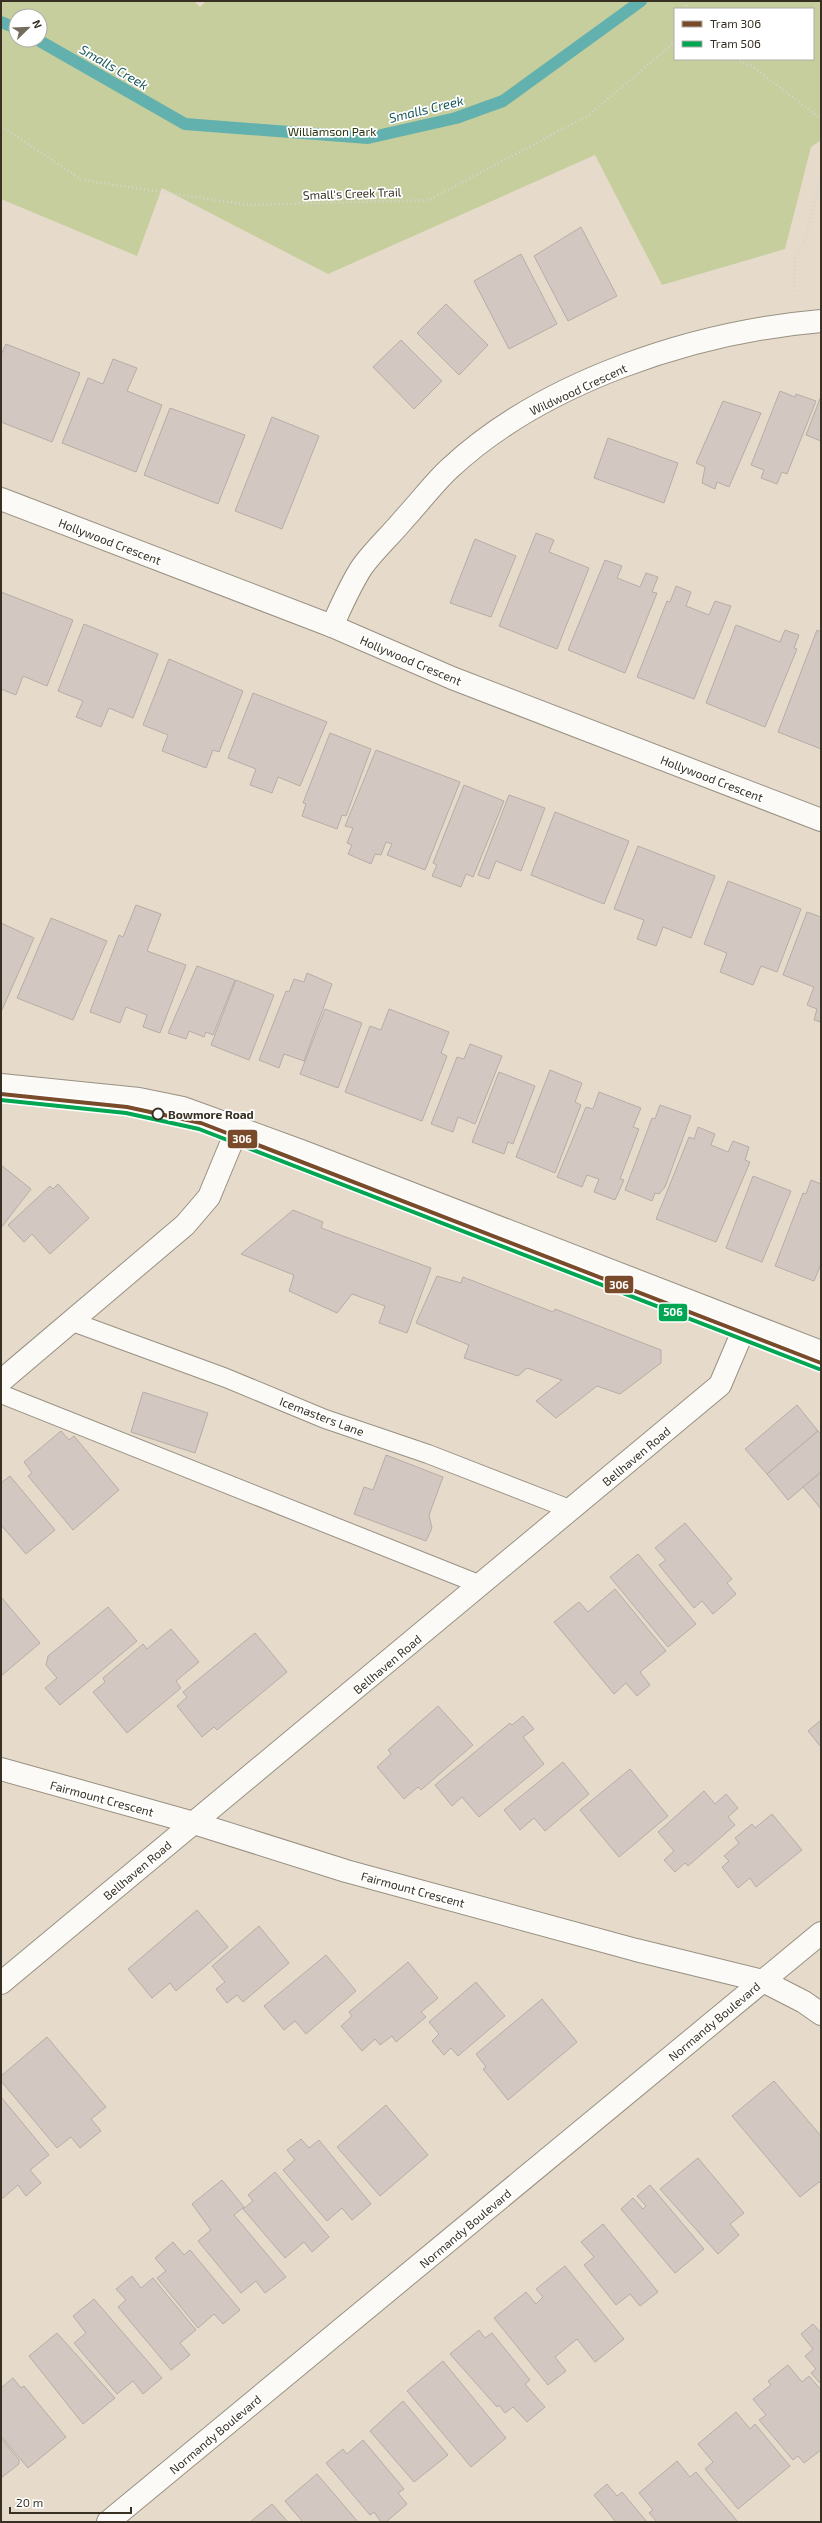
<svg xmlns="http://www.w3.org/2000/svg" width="822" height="2523" viewBox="0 0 822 2523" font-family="'Exo 2',sans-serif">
  <rect width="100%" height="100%" fill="#e6dbca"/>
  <path fill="#c6ce9d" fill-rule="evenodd" d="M1,1H194L200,7L206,1H821V140L811,147L785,249L662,285L595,155L328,274L162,188L137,256L1,199ZM675,9H813V59H675ZM16,16H40V40H16Z"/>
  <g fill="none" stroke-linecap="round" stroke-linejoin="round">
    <g stroke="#62b1ae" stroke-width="12">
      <polyline points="1,22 16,28"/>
      <polyline points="38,40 185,124 368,138 456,118 503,101 641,1"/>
    </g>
  </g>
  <g fill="#d3c7c2" stroke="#b8aca7">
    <polygon points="581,227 617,296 568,321 534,256"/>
    <polygon points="521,254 557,324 509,349 474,281"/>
    <polygon points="446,304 488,345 459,375 417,333"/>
    <polygon points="401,340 442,381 414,409 373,367"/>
    <polygon points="6,344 80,373 52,442 1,422 1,355"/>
    <polygon points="113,359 137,368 127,391 162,405 136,472 62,443 88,378 103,384"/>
    <polygon points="780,391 795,397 796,394 816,401 787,474 782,472 777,484 761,478 764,470 751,465"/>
    <polygon points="821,396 821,441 806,435"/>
    <polygon points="723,401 761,413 729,487 717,482 715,489 702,483 705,467 696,463"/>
    <polygon points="170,408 245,435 218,504 144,475"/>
    <polygon points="272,417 319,436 282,529 235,511"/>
    <polygon points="608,438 678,463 664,503 594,478"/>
    <polygon points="536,533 554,540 549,552 589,568 557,649 499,626"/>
    <polygon points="475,539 516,556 491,617 450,603"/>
    <polygon points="605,560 622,566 617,578 640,587 646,573 658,577 652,592 657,593 625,673 568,650"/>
    <polygon points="676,586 691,592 686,606 709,615 715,601 731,606 694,699 637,677 667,601 670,602"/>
    <polygon points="1,592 73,620 47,686 23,676 16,695 1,689"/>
    <polygon points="84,624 158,654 133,718 109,708 101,727 76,717 83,701 58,691"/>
    <polygon points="736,625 780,642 785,630 799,635 794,648 797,649 765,727 706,703"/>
    <polygon points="817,630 821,632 821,749 778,732"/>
    <polygon points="169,659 243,691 219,752 213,750 206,768 162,751 168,735 143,725"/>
    <polygon points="253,693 327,722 300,786 278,777 272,793 250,785 256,769 228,758"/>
    <polygon points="330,733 371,749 346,816 342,815 337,829 302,816 306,804 303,803"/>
    <polygon points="376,750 460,782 425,870 387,855 392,844 386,842 381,855 375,854 371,864 348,854 352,845 347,843 353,828 345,826"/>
    <polygon points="464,785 504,801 473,877 466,874 461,887 432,876 437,865 433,863"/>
    <polygon points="509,795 545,808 521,871 496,861 489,879 478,875"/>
    <polygon points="555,812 629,841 604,904 531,875"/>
    <polygon points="638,846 715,876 691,938 663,927 656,946 637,939 644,920 614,909"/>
    <polygon points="728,881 801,909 777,972 761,966 753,985 720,972 727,953 704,944"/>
    <polygon points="136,905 161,914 147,951 186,965 160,1033 143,1027 147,1015 126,1007 120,1023 90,1012 119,935 123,937"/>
    <polygon points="807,912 821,917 821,1022 814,1020 817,1009 807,1005 814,987 783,975"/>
    <polygon points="51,918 107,941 73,1020 17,998"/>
    <polygon points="1,923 34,938 1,1012"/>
    <polygon points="197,966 235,980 213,1035 206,1032 204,1037 189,1031 186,1039 168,1033"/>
    <polygon points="307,973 332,984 304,1061 284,1054 279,1068 259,1060 286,991 289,992 294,979 304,982"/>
    <polygon points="236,980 274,995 249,1060 211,1045"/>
    <polygon points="325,1009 362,1023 338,1088 300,1074"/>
    <polygon points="389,1009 449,1032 441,1053 447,1056 422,1121 345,1092 370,1026 381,1030"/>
    <polygon points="470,1044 502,1056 475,1124 458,1117 453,1132 431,1124 457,1057 464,1059"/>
    <polygon points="550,1070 582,1083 575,1102 581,1105 555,1173 516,1157"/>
    <polygon points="499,1072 535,1086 513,1144 508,1142 504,1154 472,1142"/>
    <polygon points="599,1092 641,1108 633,1127 639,1129 620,1179 624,1180 615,1200 594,1192 599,1179 587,1175 582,1187 557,1177 586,1107 593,1109"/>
    <polygon points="660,1105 691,1116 665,1187 659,1194 655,1193 652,1201 625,1190 652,1118 655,1119"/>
    <polygon points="698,1127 715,1134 711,1145 728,1152 733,1141 749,1147 745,1160 750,1162 716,1242 656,1219 689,1137 694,1139"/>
    <polygon points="1,1165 31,1189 1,1228"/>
    <polygon points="753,1176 791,1191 762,1262 726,1248"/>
    <polygon points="811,1180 821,1184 821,1264 814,1281 775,1266 803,1193 806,1194"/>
    <polygon points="58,1184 89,1218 50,1254 32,1234 24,1242 8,1225 50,1186 53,1189"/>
    <polygon points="293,1210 323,1222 321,1228 431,1268 407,1333 379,1323 385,1306 352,1294 337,1313 289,1291 294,1275 241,1254"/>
    <polygon points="437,1276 461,1283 463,1277 553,1312 555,1309 661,1350 661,1363 620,1394 597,1386 556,1418 536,1401 562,1380 527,1368 518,1376 464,1358 469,1345 416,1323"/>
    <polygon points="143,1392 208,1413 195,1453 131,1432"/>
    <polygon points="797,1405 818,1431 767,1474 745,1449"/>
    <polygon points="61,1431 69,1440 74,1436 119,1490 73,1530 28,1476 32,1473 24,1462"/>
    <polygon points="818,1431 821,1434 821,1472 788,1500 767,1474"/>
    <polygon points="386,1455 443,1477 429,1515 432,1528 426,1541 354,1514 364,1487 373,1490"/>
    <polygon points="821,1472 821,1509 803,1487"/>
    <polygon points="10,1476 55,1530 26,1554 1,1525 1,1483"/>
    <polygon points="685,1523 732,1579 727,1583 736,1594 713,1614 702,1601 694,1608 659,1565 666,1560 655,1548"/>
    <polygon points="638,1554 696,1624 668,1647 610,1577"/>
    <polygon points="615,1589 666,1651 640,1672 650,1685 637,1696 626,1683 614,1694 554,1622 579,1602 588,1612"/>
    <polygon points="1,1597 40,1643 1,1676"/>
    <polygon points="108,1607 137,1641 60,1705 45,1688 57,1678 46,1665 48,1656"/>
    <polygon points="171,1629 199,1662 176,1681 181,1688 127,1733 93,1692 105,1682 103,1678 143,1644 147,1649"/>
    <polygon points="255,1633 287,1672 217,1730 214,1727 202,1737 177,1706 187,1697 183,1692"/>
    <polygon points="438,1706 473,1745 421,1790 418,1787 404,1799 377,1767 391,1754 388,1750"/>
    <polygon points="523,1716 534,1729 523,1737 544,1764 479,1817 462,1797 452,1806 435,1785 510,1723 512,1725"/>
    <polygon points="821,1720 821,1747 808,1731"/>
    <polygon points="563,1762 589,1794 545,1831 534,1818 520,1830 504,1810"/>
    <polygon points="630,1769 668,1816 619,1857 580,1810"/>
    <polygon points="704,1791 715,1804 726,1794 738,1808 728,1817 735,1825 688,1866 685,1863 675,1872 664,1860 674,1851 658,1832"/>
    <polygon points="772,1814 802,1850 756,1887 750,1878 738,1888 722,1867 729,1861 724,1856 739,1843 735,1838 752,1824 755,1828"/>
    <polygon points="197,1910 228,1947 176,1991 170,1983 152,1998 128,1969"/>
    <polygon points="259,1926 289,1963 243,2002 237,1995 227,2003 216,1989 225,1982 212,1966"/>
    <polygon points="326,1955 356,1991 306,2034 295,2021 284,2030 264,2006"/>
    <polygon points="408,1962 438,1998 421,2012 426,2017 396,2042 392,2036 380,2045 375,2039 362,2051 341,2026 352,2016 349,2012"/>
    <polygon points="476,1982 505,2016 458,2056 451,2048 444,2055 432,2041 439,2034 429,2022"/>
    <polygon points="542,1999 577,2042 508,2100 483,2069 486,2067 476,2054"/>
    <polygon points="47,2037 106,2107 91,2119 101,2131 80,2148 71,2137 57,2148 1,2081 1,2076"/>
    <polygon points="774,2081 821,2136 821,2184 819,2182 800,2197 732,2116"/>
    <polygon points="1,2097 49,2155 30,2170 41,2183 26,2196 18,2185 3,2198 1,2196"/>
    <polygon points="386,2105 428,2155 380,2196 337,2147"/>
    <polygon points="301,2139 309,2148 319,2140 371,2204 352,2220 342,2208 327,2221 283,2170 295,2160 287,2150"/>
    <polygon points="698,2158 744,2213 730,2224 739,2235 718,2254 660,2189"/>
    <polygon points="275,2172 329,2237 312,2252 304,2242 285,2258 243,2209 253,2201 248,2195"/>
    <polygon points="222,2180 244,2207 234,2215 286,2277 265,2293 256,2281 241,2293 198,2241 211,2230 192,2204"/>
    <polygon points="650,2185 704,2249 675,2273 621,2209 633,2198 643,2209 646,2206 637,2196"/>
    <polygon points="603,2224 658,2292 640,2306 630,2294 616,2305 584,2265 594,2257 581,2242"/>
    <polygon points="173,2242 184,2255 190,2250 240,2310 223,2324 214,2314 198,2328 157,2278 166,2271 155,2258"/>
    <polygon points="565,2266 624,2339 595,2362 577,2339 555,2357 566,2371 548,2385 494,2318 526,2292 536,2304 543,2297 536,2289"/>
    <polygon points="132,2276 141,2288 153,2278 196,2330 180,2343 190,2355 171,2370 118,2307 126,2300 116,2289"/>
    <polygon points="94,2299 162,2378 143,2394 133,2381 117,2394 74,2343 86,2333 73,2316"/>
    <polygon points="813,2324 821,2333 821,2384 811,2373 816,2369 805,2356 813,2349 801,2334"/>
    <polygon points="479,2330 485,2338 492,2333 530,2380 525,2384 545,2407 527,2422 513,2407 505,2413 499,2405 497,2407 450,2354"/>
    <polygon points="57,2333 115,2398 83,2424 29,2356"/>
    <polygon points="443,2361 506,2438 471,2467 407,2391"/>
    <polygon points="788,2365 802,2382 809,2376 821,2390 821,2450 804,2463 798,2456 793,2460 759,2420 766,2415 753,2399 771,2385 768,2381"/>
    <polygon points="13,2378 21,2388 24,2386 66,2437 28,2468 1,2436 1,2388"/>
    <polygon points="403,2401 448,2455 414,2482 370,2431"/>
    <polygon points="736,2412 750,2429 755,2424 790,2466 738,2509 705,2469 713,2462 698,2444"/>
    <polygon points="1,2438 19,2460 19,2464 1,2478"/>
    <polygon points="363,2440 404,2489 398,2493 407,2504 386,2522 381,2522 374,2512 370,2515 326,2463 343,2449 347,2454"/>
    <polygon points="677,2461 690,2477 696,2472 738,2522 657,2522 649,2513 653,2510 639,2493"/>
    <polygon points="317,2474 358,2522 303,2522 285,2501"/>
    <polygon points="607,2484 617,2496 622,2492 647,2522 616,2522 594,2495"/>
    <polygon points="272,2504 288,2522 250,2522"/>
  </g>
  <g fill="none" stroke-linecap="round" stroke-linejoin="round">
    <g stroke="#989082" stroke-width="20">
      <g id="lane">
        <polyline points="73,1322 226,1378 325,1419 428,1454 572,1510"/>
        <polyline points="1,1394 481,1585"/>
      </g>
    </g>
    <g stroke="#989082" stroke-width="24">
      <g id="street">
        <polyline points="1,499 332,626 452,678 821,820"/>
        <path d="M332,626C341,607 350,585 362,567C374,550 391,535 404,519C419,503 433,484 449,469C543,381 694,332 821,321"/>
        <polyline points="1,1381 185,1225 209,1197 238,1127"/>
        <polyline points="1,1769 194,1823 346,1871 636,1950 763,1981 804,2002 821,2014"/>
        <polyline points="1,1983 720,1385 746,1324"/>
        <polyline points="108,2522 821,1933"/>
      </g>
    </g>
    <g stroke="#989082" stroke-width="24">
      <polyline id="secondary" points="1,1085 139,1099 183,1108 304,1152 821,1352"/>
    </g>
    <g stroke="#d7d4cf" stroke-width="2.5" stroke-dasharray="1 3" stroke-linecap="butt">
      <polyline points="685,1 687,9"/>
      <polyline points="736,59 752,66 821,119"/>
      <polyline points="1,126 82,180 249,205 429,200 589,115 675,42"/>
      <polyline points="794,291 795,258 804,242 821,179"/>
    </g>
    <use href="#lane" stroke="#fbfaf7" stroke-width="18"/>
    <use href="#street" stroke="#fbfaf7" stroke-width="22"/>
    <use href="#secondary" stroke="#fbfaf7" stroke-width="22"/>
    <g stroke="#fff" stroke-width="7">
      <polyline id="tram-1" points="1,1094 127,1107 201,1123 821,1363"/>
    </g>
    <g stroke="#fff" stroke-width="7">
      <polyline id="tram-2" points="1,1100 126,1113 199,1129 819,1369"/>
    </g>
    <use href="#tram-1" stroke="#7a4b2a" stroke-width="4"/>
    <use href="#tram-2" stroke="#00a651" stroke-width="4"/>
  </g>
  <circle fill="#fff" stroke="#373023" stroke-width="2" cx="158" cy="1114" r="5.5"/>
  <g text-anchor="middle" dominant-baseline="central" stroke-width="3.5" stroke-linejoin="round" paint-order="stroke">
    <g font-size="12" fill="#29340d" stroke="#fff">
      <text x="332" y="131">Williamson Park</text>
    </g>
    <g font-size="12" fill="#373023" stroke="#fff">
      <text transform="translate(352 193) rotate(-2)">Small's Creek Trail</text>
      <text transform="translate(578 389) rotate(-25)">Wildwood Crescent</text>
      <text transform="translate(110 541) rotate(21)">Hollywood Crescent</text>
      <text transform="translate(411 660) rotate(23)">Hollywood Crescent</text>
      <text transform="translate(712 778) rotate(21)">Hollywood Crescent</text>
      <text transform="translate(322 1416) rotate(21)">Icemasters Lane</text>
      <text transform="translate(636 1456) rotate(-40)">Bellhaven Road</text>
      <text transform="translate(387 1664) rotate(-40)">Bellhaven Road</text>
      <text transform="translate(102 1798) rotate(15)">Fairmount Crescent</text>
      <text transform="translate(137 1870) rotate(-40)">Bellhaven Road</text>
      <text transform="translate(413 1889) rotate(15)">Fairmount Crescent</text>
      <text transform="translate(714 2021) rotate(-40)">Normandy Boulevard</text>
      <text transform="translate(465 2228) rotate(-40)">Normandy Boulevard</text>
      <text transform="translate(215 2434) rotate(-40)">Normandy Boulevard</text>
    </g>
    <g font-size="12" font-weight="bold" fill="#373023" stroke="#fff" text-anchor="start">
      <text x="168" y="1114">Bowmore Road</text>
    </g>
    <g font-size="13" font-style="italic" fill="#1a585a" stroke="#fff">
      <text transform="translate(114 67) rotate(30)">Smalls Creek</text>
      <text transform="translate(426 109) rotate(-14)">Smalls Creek</text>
    </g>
  </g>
  <g stroke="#fff" stroke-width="1.5">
    <rect x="227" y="1129" width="31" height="20" rx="4" fill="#7a4b2a"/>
    <rect x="604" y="1275" width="30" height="19" rx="4" fill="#7a4b2a"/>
    <rect x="658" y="1303" width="30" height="19" rx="4" fill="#00a651"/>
  </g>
  <g font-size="11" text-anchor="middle" font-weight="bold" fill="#fff">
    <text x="242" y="1143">306</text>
    <text x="619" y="1289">306</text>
    <text x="673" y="1316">506</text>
  </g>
  <rect width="822" height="2523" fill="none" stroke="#373023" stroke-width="4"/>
  <rect x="674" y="8" width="140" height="52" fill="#ffffff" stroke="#afaca7"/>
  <rect x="682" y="21" width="20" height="6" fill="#7a4b2a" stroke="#afaca7"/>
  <text x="710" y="28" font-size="12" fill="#373023">Tram 306</text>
  <rect x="682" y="41" width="20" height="6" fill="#00a651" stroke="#afaca7"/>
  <text x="710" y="48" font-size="12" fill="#373023">Tram 506</text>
  <g transform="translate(28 28) rotate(67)"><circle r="19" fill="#ffffff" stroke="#afaca7"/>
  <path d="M0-3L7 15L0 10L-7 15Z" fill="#746c5d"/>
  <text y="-6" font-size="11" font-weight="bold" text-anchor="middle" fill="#373023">N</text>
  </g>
  <path d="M10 2507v6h121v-6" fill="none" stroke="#373023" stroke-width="2"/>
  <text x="16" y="2507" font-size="12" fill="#373023" stroke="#ffffff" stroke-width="3" paint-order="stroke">20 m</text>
</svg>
